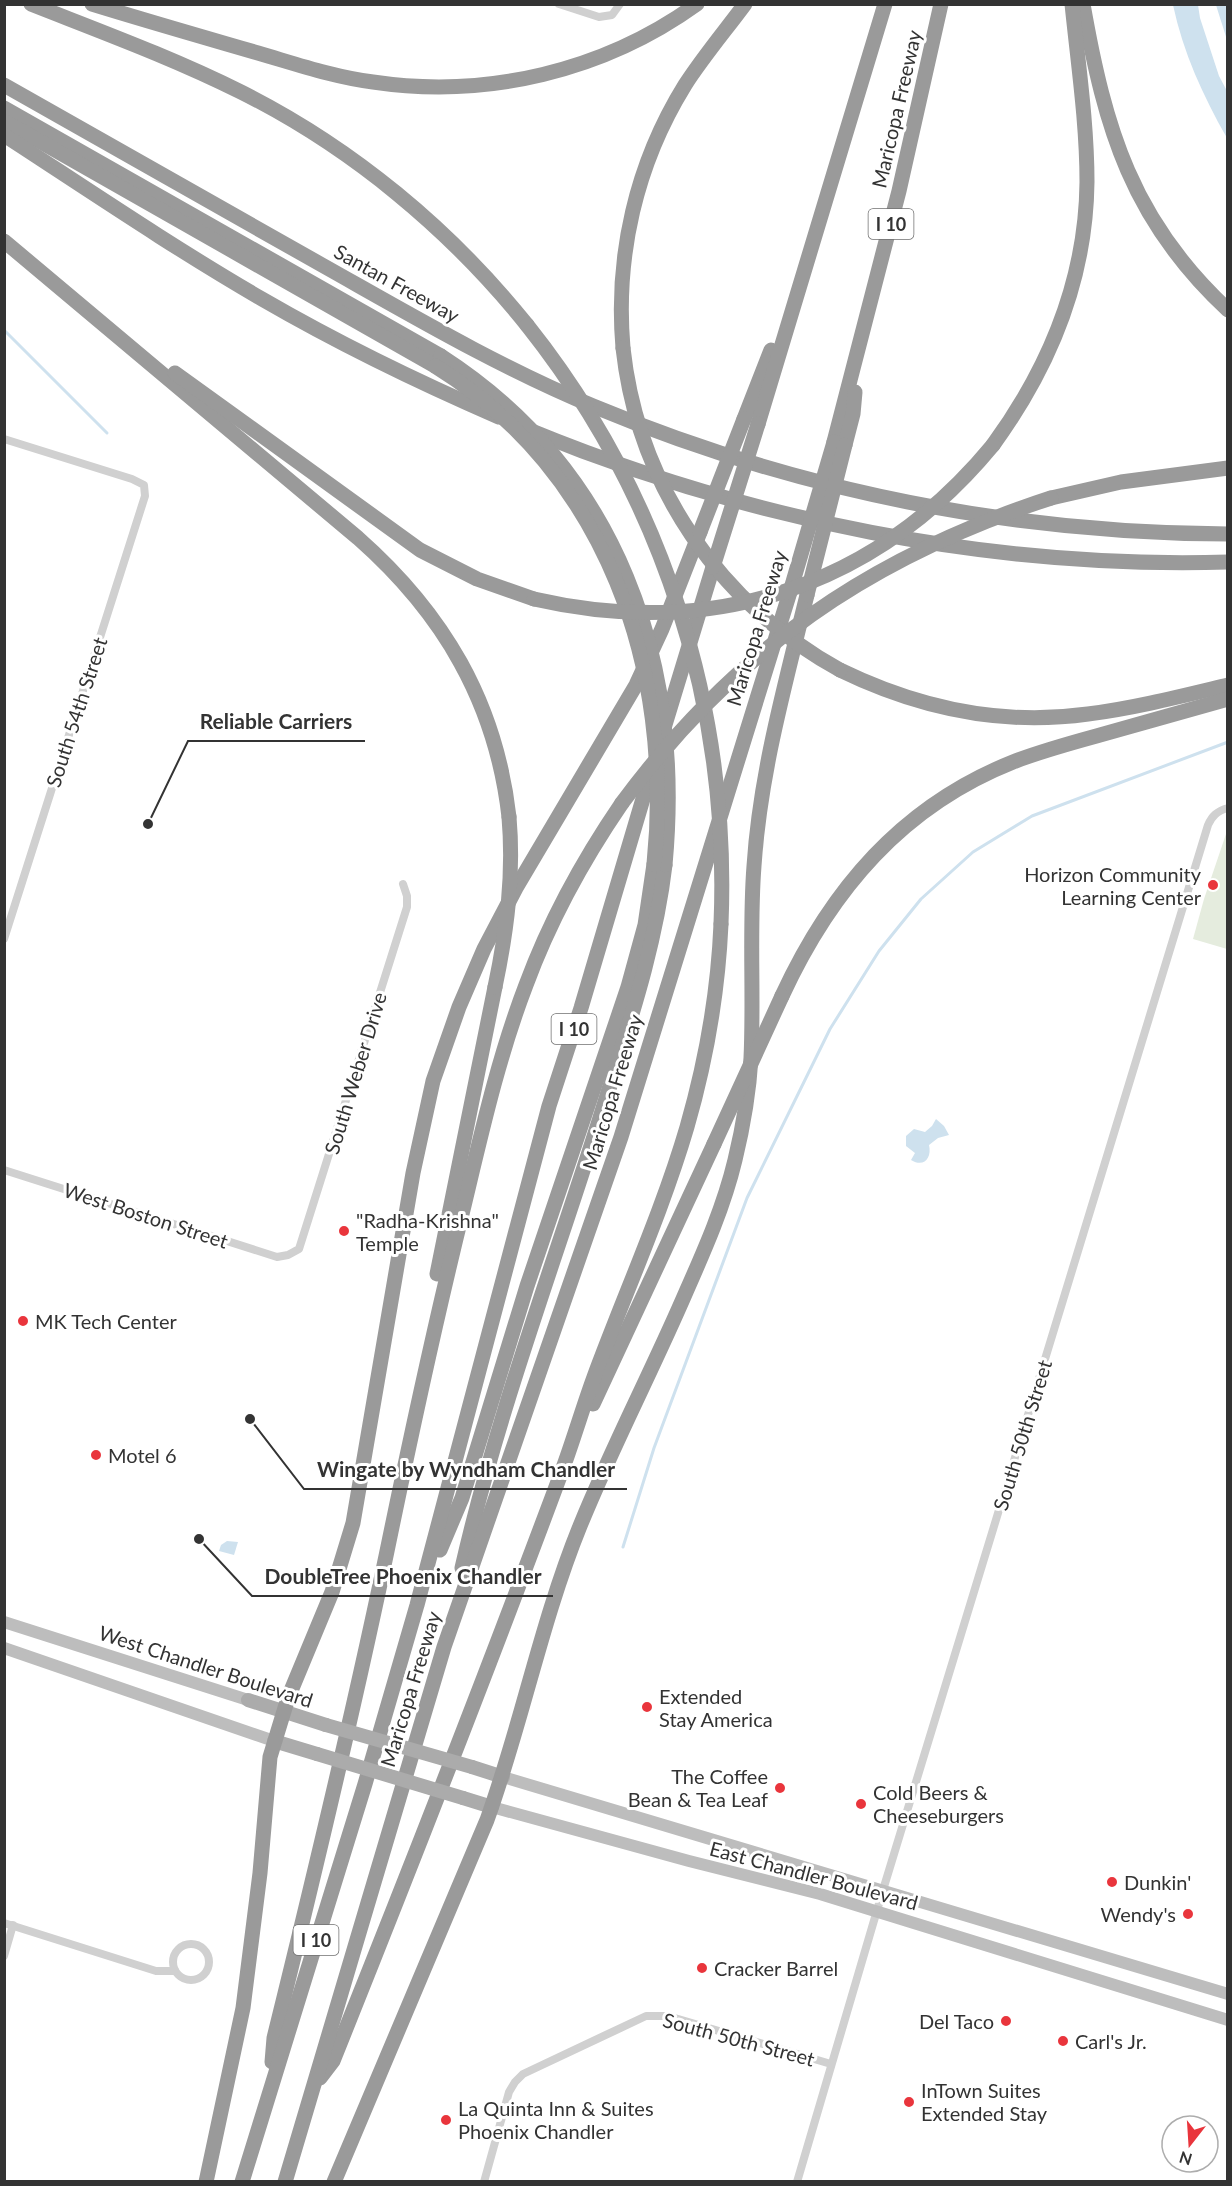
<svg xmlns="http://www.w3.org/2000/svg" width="1232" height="2186" viewBox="0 0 1232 2186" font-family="Lato,sans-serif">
  <rect width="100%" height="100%" fill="#fff"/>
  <polygon fill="#e5ecde" points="1226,834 1227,834 1227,949 1193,939 1204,899"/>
  <g fill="#cee1ee">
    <path d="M1173,5H1198L1200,18L1219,76L1227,91V138C1203,96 1183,52 1173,5Z"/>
    <polygon points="1216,5 1227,5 1227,40"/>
    <path d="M936,1119L944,1126L949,1135L938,1138L929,1145C932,1158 924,1168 911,1160L915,1153L906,1146V1136L914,1129L925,1132L932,1126Z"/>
    <polygon points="227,1541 238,1542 234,1555 219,1551 221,1545"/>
  </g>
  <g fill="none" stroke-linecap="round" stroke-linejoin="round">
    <g stroke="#cee1ee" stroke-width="3">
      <polyline points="4,330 107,433"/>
      <polyline points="623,1547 654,1448 747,1198 830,1029 879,951 921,899 973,852 1032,816 1228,742"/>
    </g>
    <g stroke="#d0d0d0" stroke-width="8">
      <polyline points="559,4 599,17 612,15 620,4"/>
      <polyline points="4,439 132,479 144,485 145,496 4,939"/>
      <polyline points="4,1170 277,1257 288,1255 299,1249 407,907 407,896 403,884"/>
      <polyline points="4,1923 156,1971 175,1971"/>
      <circle cx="191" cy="1962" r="18"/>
      <polyline points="4,1956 13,1925"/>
      <polyline points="484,2182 509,2092 515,2082 523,2074 646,2016 668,2016 831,2064"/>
      <path d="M797,2182L883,1890L1208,825C1212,816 1217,811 1228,808"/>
    </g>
    <g stroke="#bdbdbd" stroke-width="12">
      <polyline points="4,1622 248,1700"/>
      <polyline points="4,1648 274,1741"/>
      <polyline points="503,1777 1228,1994"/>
      <polyline points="492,1807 689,1861 820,1894 1228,2020"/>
    </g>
    <g stroke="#ababab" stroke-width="14">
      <polyline points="248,1700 326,1725"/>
      <polyline points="274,1741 317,1754"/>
      <polyline points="472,1767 503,1777"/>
      <polyline points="463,1798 492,1807"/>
    </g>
    <g stroke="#9a9a9a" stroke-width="15">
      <path d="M31,4C102,32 173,58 241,92C351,147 450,229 527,325"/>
      <path d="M92,4C147,21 203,37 258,53C296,64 334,77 373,82C487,99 604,71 697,4"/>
      <path d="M1083,4C1105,129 1132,221 1228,310"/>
      <path d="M4,85C110,145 216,205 322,265C411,315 499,367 593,406C795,490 1009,533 1228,534"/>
      <polyline points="4,108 441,356"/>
      <polyline points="4,121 435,366"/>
      <path d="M4,135C90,191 174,248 262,299C338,343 418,382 499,417"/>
      <path d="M4,241L358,538C443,613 496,702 509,817"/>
      <path d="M623,348C615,256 636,164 685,85C703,57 725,31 745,4"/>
      <polyline points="175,373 420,550 477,579 534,599"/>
      <polyline points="744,419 771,350"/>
      <polyline points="758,424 885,4"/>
      <path d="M529,430C748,520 990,569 1228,562"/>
      <polyline points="834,442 899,191 941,4"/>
      <polyline points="845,445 853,414 855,392"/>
      <path d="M993,445C1049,368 1086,279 1087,182C1087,123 1078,63 1072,4"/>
      <polyline points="1051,498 1121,482 1228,468"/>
      <path d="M840,670C918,708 1002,726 1088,714C1135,708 1182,696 1228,685"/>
      <polyline points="664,728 713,567"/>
      <path d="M782,996C831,890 902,806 1013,762C1041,751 1071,743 1100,735C1143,723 1185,711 1228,699"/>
      <polyline points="437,1274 495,987"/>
      <polyline points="593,1404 714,1144"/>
      <polyline points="440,1550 462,1498 527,1286 628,987 645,925 654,864"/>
      <path d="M462,1568C499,1405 560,1249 609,1089C632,1015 656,942 665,865"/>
      <path d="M272,2062L274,2038C316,1868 357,1698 392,1527C414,1421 437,1315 463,1210C481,1135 498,1058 526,985C550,920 583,860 622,803"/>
      <path d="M320,2078L333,2061C412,1864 489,1667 563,1468C574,1438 583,1407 594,1377C625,1293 662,1212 687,1127C706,1061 718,993 721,924"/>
      <polyline points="206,2182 243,2008 260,1873 270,1757 288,1698 332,1592 353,1523 413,1173 433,1081 459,1007 484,949 516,888 636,685 662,629 700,532"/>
      <polyline points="242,2182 365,1784 417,1605 549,1106 581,1008 653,765"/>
      <polyline points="285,2182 444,1647 621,1137 790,592"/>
      <path d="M334,2182L487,1820C522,1723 541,1622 580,1526C612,1447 652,1371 686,1292C705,1249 724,1206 735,1160C743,1127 749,1092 751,1058C754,994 749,930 754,866C760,774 785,685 807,595"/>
    </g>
    <g stroke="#ababab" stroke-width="14">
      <polyline points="326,1725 472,1767"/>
      <polyline points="317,1754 463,1798"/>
    </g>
    <g stroke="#9a9a9a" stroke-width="15">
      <path d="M527,325C663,496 730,707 721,924"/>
      <path d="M623,348C638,485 719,603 840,670"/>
      <path d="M441,356C618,470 684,661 665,865"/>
      <path d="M435,366C607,472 674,670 654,864"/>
      <polyline points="700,532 744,419"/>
      <polyline points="713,567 758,424"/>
      <polyline points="790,592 834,442"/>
      <polyline points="807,595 845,445"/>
      <path d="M534,599C713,640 876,587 993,445"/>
      <path d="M622,803C736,649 870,557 1051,498"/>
      <path d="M495,987C507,930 514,875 509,817"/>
      <polyline points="714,1144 782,996"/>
    </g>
  </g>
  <g fill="#e9353c" stroke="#fff" stroke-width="2">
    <circle cx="1213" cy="885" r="6"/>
    <circle cx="344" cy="1231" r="6"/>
    <circle cx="23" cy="1321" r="6"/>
    <circle cx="96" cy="1455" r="6"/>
    <circle cx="647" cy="1707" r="6"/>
    <circle cx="780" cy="1788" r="6"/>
    <circle cx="861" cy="1804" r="6"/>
    <circle cx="1112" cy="1882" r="6"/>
    <circle cx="1188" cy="1914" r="6"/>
    <circle cx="702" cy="1968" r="6"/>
    <circle cx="1006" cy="2021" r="6"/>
    <circle cx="1063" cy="2041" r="6"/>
    <circle cx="909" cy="2102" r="6"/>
    <circle cx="446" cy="2120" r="6"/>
  </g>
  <g text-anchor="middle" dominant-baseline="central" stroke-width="6" stroke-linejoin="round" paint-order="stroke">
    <g fill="#fff" stroke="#707070" stroke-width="1.5">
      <rect x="868.5" y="209" width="45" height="30" rx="4.5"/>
      <rect x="551.5" y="1014" width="45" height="30" rx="4.5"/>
      <rect x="293.5" y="1925" width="45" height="30" rx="4.5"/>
    </g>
    <g font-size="18" font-weight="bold" fill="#333">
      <text x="891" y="224">I 10</text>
      <text x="574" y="1029">I 10</text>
      <text x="316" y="1940">I 10</text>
    </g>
    <g font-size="20" fill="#333" stroke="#fff">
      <text transform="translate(896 109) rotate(-77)">Maricopa Freeway</text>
      <text transform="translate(397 283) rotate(29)">Santan Freeway</text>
      <text transform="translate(756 628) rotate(-73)">Maricopa Freeway</text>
      <text transform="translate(76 712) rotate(-72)">South 54th Street</text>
      <text transform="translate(355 1073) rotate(-73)">South Weber Drive</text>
      <text transform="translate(612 1092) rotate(-73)">Maricopa Freeway</text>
      <text transform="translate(146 1215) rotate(18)">West Boston Street</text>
      <text transform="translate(1022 1435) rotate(-73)">South 50th Street</text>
      <text transform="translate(206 1666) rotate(18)">West Chandler Boulevard</text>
      <text transform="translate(410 1689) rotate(-73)">Maricopa Freeway</text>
      <text transform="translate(814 1875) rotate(15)">East Chandler Boulevard</text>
      <text transform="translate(739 2039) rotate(15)">South 50th Street</text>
    </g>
    <g font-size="20" fill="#333" stroke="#fff" text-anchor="start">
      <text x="1201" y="874" text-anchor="end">Horizon Community<tspan x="1201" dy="23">Learning Center</tspan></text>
      <text x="356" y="1220">"Radha-Krishna"<tspan x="356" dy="23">Temple</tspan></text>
      <text x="35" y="1321">MK Tech Center</text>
      <text x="108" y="1455">Motel 6</text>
      <text x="659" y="1696">Extended<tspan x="659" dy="23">Stay America</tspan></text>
      <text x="768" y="1776" text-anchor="end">The Coffee<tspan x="768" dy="23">Bean &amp; Tea Leaf</tspan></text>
      <text x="873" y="1792">Cold Beers &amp;<tspan x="873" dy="23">Cheeseburgers</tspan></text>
      <text x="1124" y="1882">Dunkin'</text>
      <text x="1176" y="1914" text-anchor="end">Wendy's</text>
      <text x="714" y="1968">Cracker Barrel</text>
      <text x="994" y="2021" text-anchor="end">Del Taco</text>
      <text x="1075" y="2041">Carl's Jr.</text>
      <text x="921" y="2090">InTown Suites<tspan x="921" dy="23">Extended Stay</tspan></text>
      <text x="458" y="2108">La Quinta Inn &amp; Suites<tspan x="458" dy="23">Phoenix Chandler</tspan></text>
    </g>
  </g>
  <path fill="none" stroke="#333" stroke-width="2" d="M148 824L188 741H365M250 1419L304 1489H627M199 1539L252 1596H553"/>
  <g fill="#333" stroke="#fff" stroke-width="2">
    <circle cx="148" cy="824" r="6"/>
    <circle cx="250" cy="1419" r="6"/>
    <circle cx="199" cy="1539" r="6"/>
  </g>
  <g font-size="21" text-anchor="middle" font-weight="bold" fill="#333" stroke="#fff" stroke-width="6" stroke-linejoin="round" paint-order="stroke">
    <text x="276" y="729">Reliable Carriers</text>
    <text x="466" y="1477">Wingate by Wyndham Chandler</text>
    <text x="403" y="1584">DoubleTree Phoenix Chandler</text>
  </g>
  <rect width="1232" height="2186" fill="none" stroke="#333333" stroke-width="12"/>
  <g transform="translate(1190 2144) rotate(197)"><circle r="28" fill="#ffffff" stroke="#adadad" stroke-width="1.5"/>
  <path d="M0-4.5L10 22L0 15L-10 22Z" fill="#e9353c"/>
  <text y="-9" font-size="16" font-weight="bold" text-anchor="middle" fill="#333333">N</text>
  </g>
</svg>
